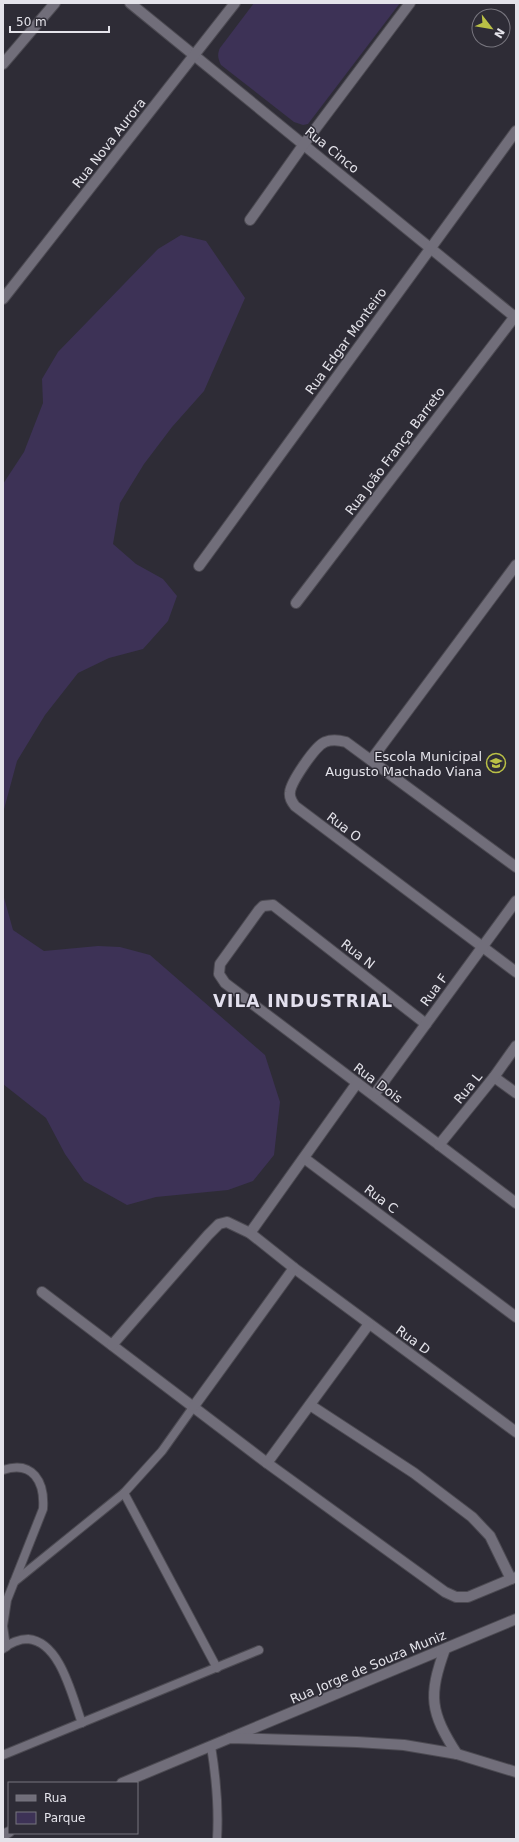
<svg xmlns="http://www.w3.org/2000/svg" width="519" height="1842" viewBox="0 0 519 1842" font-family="'DejaVu Sans',sans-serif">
  <rect width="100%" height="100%" fill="#2e2c36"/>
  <g fill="#3d3256">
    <path d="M254,3H400L308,124L303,125L294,122L221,65C218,59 217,54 220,48Z"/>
    <polygon points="181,235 206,241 245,298 204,391 172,427 144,464 120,503 113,544 136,564 163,579 177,596 168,621 143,649 109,658 78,673 45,715 17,761 3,813 3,484 24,452 43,403 42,379 58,352 158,249"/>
    <polygon points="3,894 13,930 44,951 98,946 120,947 150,955 265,1055 280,1102 274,1155 253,1181 228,1190 156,1197 127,1205 84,1181 65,1154 46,1118 3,1084"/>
  </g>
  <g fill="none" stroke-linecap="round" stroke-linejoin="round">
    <g stroke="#4c4a52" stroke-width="10">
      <g id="service">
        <path d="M3,1470C33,1460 45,1482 43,1509L7,1600L3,1626L6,1647"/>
        <polyline points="124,1493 217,1668"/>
        <polyline points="14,1582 124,1493 162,1451 194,1406"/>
        <path d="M3,1649C9,1643 20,1639 28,1639C61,1642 72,1697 82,1723"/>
        <path d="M211,1746C216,1777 219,1807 217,1839"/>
        <polyline points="3,1755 259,1650"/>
      </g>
    </g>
    <g stroke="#4c4a52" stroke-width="12">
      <g id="minor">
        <polyline points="130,3 516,318"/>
        <polyline points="3,64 55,3"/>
        <polyline points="250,220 304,144 410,3"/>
        <polyline points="3,299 235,3"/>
        <polyline points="199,566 516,131"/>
        <polyline points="296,603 516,315"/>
        <polyline points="371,760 516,565"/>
        <path d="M516,867L346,742C339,740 332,739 325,742C315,746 291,782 290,792C289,798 292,802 295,806L516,972"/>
        <polyline points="426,1024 273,905 263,906 259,910 220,964 219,974 225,983 516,1203"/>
        <polyline points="494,1077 516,1093"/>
        <polyline points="374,1095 516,901"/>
        <polyline points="439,1145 494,1077 516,1046"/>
        <polyline points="304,1158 516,1317"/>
        <polyline points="250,1233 357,1083"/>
        <polyline points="42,1292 267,1463 445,1592 456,1597 468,1597 516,1577"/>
        <polyline points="112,1345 208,1235 219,1224 227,1222 250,1233 294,1268 516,1432"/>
        <polyline points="310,1405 414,1473 472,1517 490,1536 511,1579"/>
        <polyline points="194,1406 294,1268"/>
        <polyline points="267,1463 369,1324"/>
        <path d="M445,1649C428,1696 430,1712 457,1754"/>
        <polyline points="230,1738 516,1619"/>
      </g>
    </g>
    <g stroke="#4c4a52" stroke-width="12">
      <g id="tertiary">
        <polyline points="122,1783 230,1738 357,1742 404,1745 457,1754 516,1772"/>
        <polyline points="3,1835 9,1832"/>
      </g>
    </g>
    <use href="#service" stroke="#716e7a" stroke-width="8"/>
    <use href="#minor" stroke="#716e7a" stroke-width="10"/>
    <use href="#tertiary" stroke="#716e7a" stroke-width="10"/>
  </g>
  <defs>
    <g id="school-ring" transform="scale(1)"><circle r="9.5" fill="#2e2c36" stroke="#bac046" stroke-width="1.5"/><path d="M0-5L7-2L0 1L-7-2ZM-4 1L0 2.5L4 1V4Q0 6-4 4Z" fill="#bac046"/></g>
  </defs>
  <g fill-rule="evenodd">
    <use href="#school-ring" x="496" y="763"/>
  </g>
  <g text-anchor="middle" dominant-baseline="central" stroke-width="3" stroke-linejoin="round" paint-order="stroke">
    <g font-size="13" fill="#e4e3ea" stroke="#2e2c36">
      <text transform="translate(109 143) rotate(-52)">Rua Nova Aurora</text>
      <text transform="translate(332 150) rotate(39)">Rua Cinco</text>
      <text transform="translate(346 341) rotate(-54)">Rua Edgar Monteiro</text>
      <text transform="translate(395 451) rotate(-53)">Rua João França Barreto</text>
      <text transform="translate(344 827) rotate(37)">Rua O</text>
      <text transform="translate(358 954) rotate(38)">Rua N</text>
      <text transform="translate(434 990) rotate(-54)">Rua F</text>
      <text transform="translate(378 1083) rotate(37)">Rua Dois</text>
      <text transform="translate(468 1088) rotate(-51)">Rua L</text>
      <text transform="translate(381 1199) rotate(37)">Rua C</text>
      <text transform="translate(413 1340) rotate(36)">Rua D</text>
      <text transform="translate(368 1667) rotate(-23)">Rua Jorge de Souza Muniz</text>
    </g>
    <g font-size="13" fill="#e4e3ea" stroke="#2e2c36" text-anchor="end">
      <text x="482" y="756">Escola Municipal<tspan x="482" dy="15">Augusto Machado Viana</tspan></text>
    </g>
    <g font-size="17" font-weight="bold" letter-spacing="1" fill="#e3e0ee" stroke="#2e2c36">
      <text x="303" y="1001">VILA INDUSTRIAL</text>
    </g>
  </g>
  <rect width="519" height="1842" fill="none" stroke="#e4e3ea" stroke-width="8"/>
  <rect x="8" y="1782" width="130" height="52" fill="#2e2c36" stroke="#77757e"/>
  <rect x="16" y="1795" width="20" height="6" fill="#716e7a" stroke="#77757e"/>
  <text x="44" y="1802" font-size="12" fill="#e4e3ea">Rua</text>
  <rect x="16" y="1812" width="20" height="12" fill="#3d3256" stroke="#77757e"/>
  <text x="44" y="1822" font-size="12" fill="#e4e3ea">Parque</text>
  <g transform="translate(491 28) rotate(121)"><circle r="19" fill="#2e2c36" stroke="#77757e"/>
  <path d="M0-3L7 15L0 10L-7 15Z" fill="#bac046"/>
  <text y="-6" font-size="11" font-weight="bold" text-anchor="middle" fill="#e4e3ea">N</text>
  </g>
  <path d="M10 26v6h99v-6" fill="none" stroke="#e4e3ea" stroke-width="2"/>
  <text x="16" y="26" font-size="12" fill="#e4e3ea" stroke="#2e2c36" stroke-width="3" paint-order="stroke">50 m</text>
</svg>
